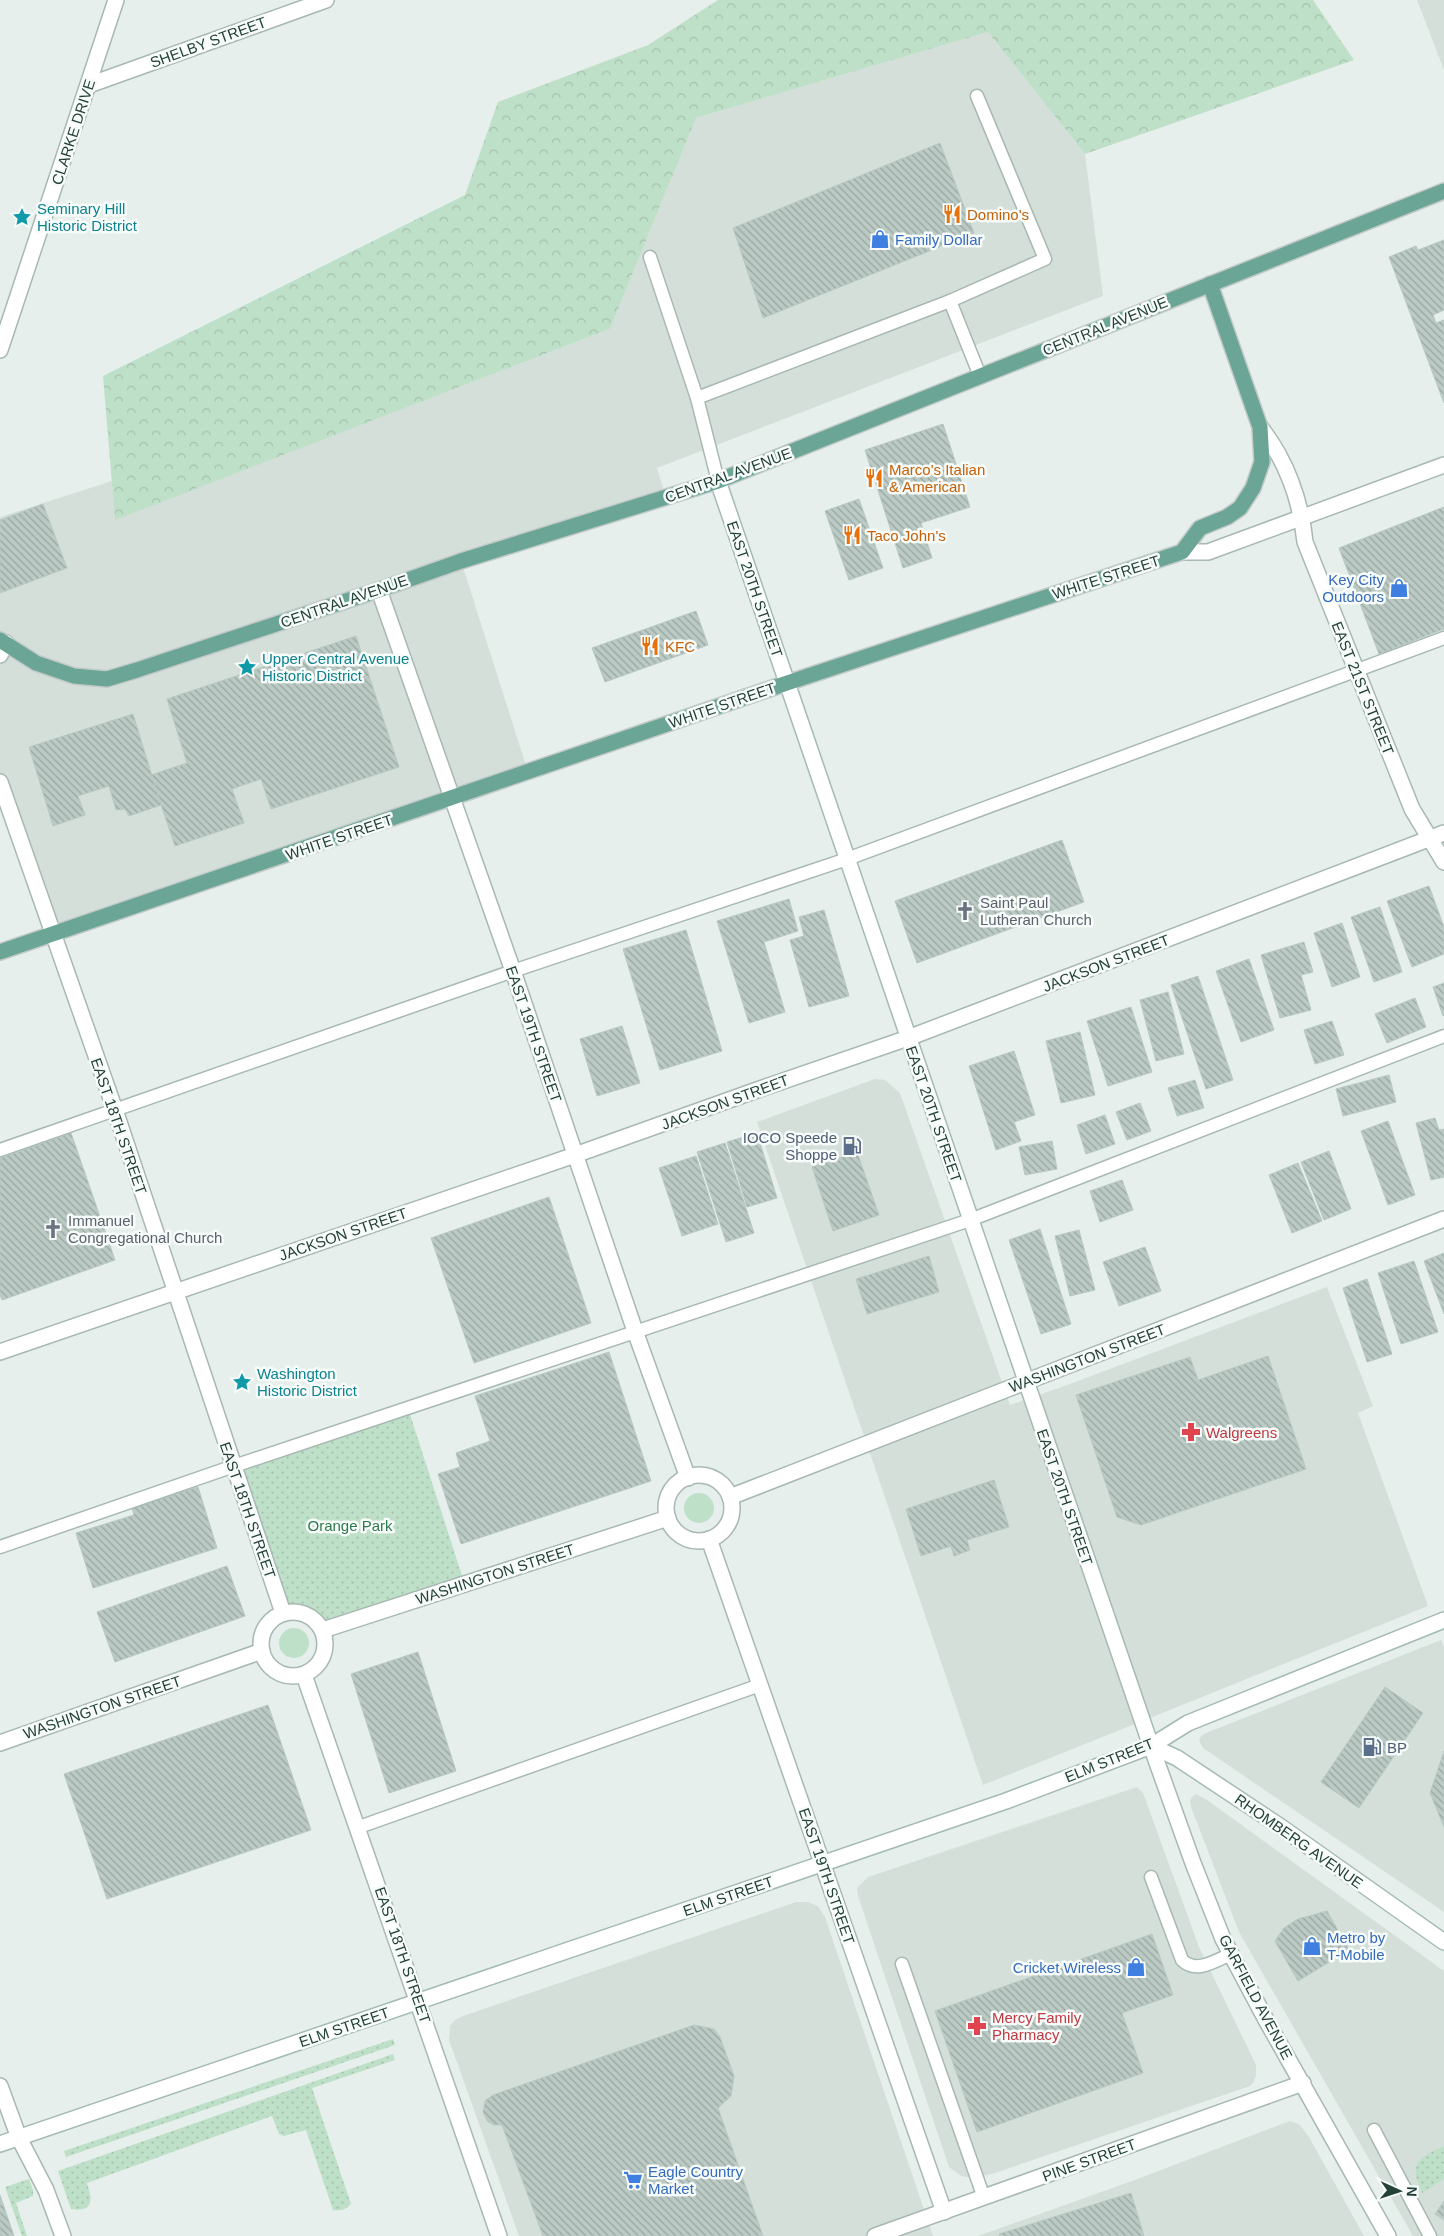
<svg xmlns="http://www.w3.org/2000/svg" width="1444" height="2236" viewBox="0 0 1444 2236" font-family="Helvetica,sans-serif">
  <defs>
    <pattern id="grass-dots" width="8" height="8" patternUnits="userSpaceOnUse" patternTransform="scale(1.25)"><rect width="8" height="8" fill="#bfe0c8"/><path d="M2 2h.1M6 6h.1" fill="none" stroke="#a4c1ad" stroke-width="1.8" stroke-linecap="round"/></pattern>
    <pattern id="forest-crowns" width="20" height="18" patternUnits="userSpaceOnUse" patternTransform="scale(1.25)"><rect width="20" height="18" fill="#bfe0c8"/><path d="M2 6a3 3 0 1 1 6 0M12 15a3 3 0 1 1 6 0" fill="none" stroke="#a4c1ad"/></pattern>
    <pattern id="building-back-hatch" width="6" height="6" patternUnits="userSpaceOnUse" patternTransform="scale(1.25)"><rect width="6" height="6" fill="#bbcac4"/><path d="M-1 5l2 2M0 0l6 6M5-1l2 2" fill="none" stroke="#98a6a0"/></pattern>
  </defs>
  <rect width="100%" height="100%" fill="#e6efeb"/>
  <g fill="#d4dfda">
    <polygon points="1417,0 1444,0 1444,70"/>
    <polygon points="988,32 1085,154 1103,296 657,468 666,498 461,561 528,772 53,933 0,782 0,517 112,481 115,519 610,329 696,118"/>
    <polygon points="875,1079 885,1080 900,1093 1010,1405 1070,1384 1327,1287 1373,1406 1358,1413 1428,1606 983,1785 757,1122"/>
    <polygon points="1441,1640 1444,1647 1444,1912 1203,1748 1199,1741 1201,1736 1206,1733"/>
    <polygon points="1137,1787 1143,1793 1199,1947 1256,2065 1256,2076 1253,2083 1250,2086 992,2174 972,2178 961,2176 949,2167 858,1896 857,1888 868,1877"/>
    <polygon points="1196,1794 1207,1800 1444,1971 1444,2236 1413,2236 1239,1932 1191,1807 1190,1800 1193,1796"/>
    <polygon points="796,1902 808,1902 818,1906 825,1917 933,2236 519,2236 449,2040 450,2026 455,2020 463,2016"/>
    <polygon points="1290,2121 1300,2125 1309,2137 1364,2236 978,2236 1132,2181"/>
  </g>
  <g fill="url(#grass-dots)">
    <path d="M408,1408L465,1585L323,1630C312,1616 302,1611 283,1613L234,1466Z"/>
    <polygon points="393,2039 395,2045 66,2157 64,2151"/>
    <path d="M393,2054L395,2060L312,2088L351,2204C345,2210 341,2211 333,2210L306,2130L284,2136L279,2134L272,2116L87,2183C92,2198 95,2213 71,2209L58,2171Z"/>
    <path d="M1444,2146V2179L1422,2193C1408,2163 1418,2158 1444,2146Z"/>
    <polygon points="29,2179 33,2190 33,2196 16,2203 27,2236 22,2236 5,2187"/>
  </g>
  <polygon fill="url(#forest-crowns)" points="718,0 1313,0 1354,60 1085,154 988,32 696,118 610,329 115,520 103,376 465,195 498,102 648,45"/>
  <g fill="#bfe0c8">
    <circle cx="699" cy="1508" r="15"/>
    <circle cx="294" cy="1643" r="15"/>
  </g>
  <g fill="url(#building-back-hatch)" stroke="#b8c9c2">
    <polygon points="940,143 974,233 763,318 733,228"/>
    <polygon points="1444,240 1444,310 1433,315 1436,323 1444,320 1444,403 1389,257 1416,246 1418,250"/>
    <polygon points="943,424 970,507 921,523 932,558 903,568 865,450"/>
    <polygon points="859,499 883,568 849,580 825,511"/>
    <polygon points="43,504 67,568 0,593 0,520"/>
    <polygon points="1444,507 1444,629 1379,654 1339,548"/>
    <polygon points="696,611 708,645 605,682 592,648"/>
    <polygon points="356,636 399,767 271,809 261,779 232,789 244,823 175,846 151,775 187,763 167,699"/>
    <polygon points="133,714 161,805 129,816 125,809 116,810 109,786 78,796 85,815 53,826 29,747"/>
    <polygon points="1062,840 1084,902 917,963 895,901"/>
    <polygon points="1429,886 1444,927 1444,954 1412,967 1387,901"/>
    <polygon points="789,899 798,931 764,942 785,1012 749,1023 717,921"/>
    <polygon points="1380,907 1402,972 1374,982 1351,917"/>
    <polygon points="824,910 849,996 809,1007 790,940 804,936 799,917"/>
    <polygon points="1342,923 1360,977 1332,987 1314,933"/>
    <polygon points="686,930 722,1051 660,1070 623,949"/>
    <polygon points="1304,942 1313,972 1301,975 1311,1010 1280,1018 1261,955"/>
    <polygon points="1249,959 1274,1030 1241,1042 1216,971"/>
    <polygon points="1198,976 1233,1080 1206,1089 1171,985"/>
    <polygon points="1444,983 1444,1015 1443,1016 1433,987"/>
    <polygon points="1168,992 1184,1054 1156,1061 1140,1000"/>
    <polygon points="1415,998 1426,1027 1387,1043 1375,1014"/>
    <polygon points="1131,1007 1152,1072 1108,1086 1087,1021"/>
    <polygon points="1332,1021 1344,1055 1315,1064 1304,1030"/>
    <polygon points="622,1026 640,1083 597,1096 580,1039"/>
    <polygon points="1080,1032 1095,1095 1061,1103 1046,1041"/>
    <polygon points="1014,1051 1035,1115 1014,1122 1021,1141 996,1150 969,1066"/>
    <polygon points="1389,1075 1396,1102 1343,1116 1336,1089"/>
    <polygon points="1195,1080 1204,1108 1177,1116 1168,1088"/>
    <polygon points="1140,1103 1151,1131 1127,1140 1116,1112"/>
    <polygon points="1105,1115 1115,1144 1086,1154 1077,1125"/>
    <polygon points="1435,1118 1439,1130 1444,1129 1444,1177 1431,1180 1416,1123"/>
    <polygon points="1388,1121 1415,1195 1388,1205 1361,1131"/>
    <polygon points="71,1133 115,1260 2,1300 0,1295 0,1158"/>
    <polygon points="757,1133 777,1198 747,1207 727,1142"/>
    <polygon points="1052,1141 1057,1169 1025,1175 1019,1147"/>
    <polygon points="725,1143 754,1233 726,1242 697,1152"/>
    <polygon points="1329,1151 1351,1209 1324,1220 1301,1162"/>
    <polygon points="857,1152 879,1215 833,1231 812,1167"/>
    <polygon points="696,1156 718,1224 682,1236 659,1168"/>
    <polygon points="1298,1163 1322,1221 1292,1233 1269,1175"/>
    <polygon points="1122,1180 1133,1210 1100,1222 1090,1191"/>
    <polygon points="549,1197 591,1323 474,1363 431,1238"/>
    <polygon points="1040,1229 1071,1324 1041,1334 1009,1240"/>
    <polygon points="1079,1230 1095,1290 1070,1296 1055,1236"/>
    <polygon points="1145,1247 1161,1291 1119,1306 1103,1262"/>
    <polygon points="1444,1253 1444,1314 1424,1261"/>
    <polygon points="929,1256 939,1292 867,1314 856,1279"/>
    <polygon points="1414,1261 1438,1332 1401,1344 1378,1273"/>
    <polygon points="1367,1279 1392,1354 1367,1362 1343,1288"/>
    <polygon points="609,1352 651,1481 461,1544 438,1474 460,1467 456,1453 490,1441 475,1396"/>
    <polygon points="1268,1356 1306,1469 1141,1525 1117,1517 1076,1395 1190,1357 1198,1380"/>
    <polygon points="994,1480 1009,1527 967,1540 970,1550 954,1556 951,1546 921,1556 906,1509"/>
    <polygon points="198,1487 217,1548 93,1588 76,1533 134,1515 132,1508"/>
    <polygon points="227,1566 245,1616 115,1662 97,1612"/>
    <polygon points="418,1652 456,1771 389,1793 351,1674"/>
    <polygon points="1385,1687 1423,1713 1359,1808 1321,1782"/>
    <polygon points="268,1705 311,1830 107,1899 64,1774"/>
    <polygon points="1444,1751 1444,1827 1430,1793"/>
    <polygon points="1327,1911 1349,1950 1298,1981 1275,1941 1284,1928 1298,1919"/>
    <polygon points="1152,1934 1173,1995 1122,2013 1143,2073 977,2132 935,2011"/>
    <polygon points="694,2025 714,2029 720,2037 734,2076 731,2096 718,2108 763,2236 543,2236 502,2125 494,2125 487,2121 483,2112 485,2101 493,2095"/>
    <polygon points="1131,2193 1144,2236 1000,2236 999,2234"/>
    <polygon points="0,2195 14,2236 0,2236"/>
    <polygon points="1444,2201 1444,2220 1435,2214"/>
  </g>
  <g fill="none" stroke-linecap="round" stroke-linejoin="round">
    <g stroke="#a8b8b2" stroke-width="15">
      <g id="lane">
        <polyline points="650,257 697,398"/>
        <polyline points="950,301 1045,259 977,96"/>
        <polyline points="718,481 697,398 950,301 980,376"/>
        <polyline points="0,1150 513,971 847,859 1444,638"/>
        <polyline points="0,1547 234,1466 970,1220 1444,1036"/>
        <polyline points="359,1827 760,1685"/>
        <path d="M1151,1877L1182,1960C1196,1974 1215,1961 1231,1954"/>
        <polyline points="902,1964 984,2198"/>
        <polyline points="1374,2130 1430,2236"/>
      </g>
    </g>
    <g stroke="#a8b8b2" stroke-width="18">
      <g id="street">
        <polyline points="89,85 326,0"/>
        <polyline points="0,350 116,0"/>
        <path d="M1260,427C1286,459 1301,501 1305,542L1412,809L1444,862"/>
        <polyline points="1182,552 1208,552 1444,465"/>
        <polyline points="379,590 513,971 635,1331 688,1478"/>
        <polyline points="0,655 6,643"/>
        <polyline points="0,782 115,1110 283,1613"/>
        <polyline points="0,1352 575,1155 757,1090 908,1038 1444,833"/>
        <circle cx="699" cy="1508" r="33"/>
        <polyline points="730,1497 1444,1219"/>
        <polyline points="709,1539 944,2212"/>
        <circle cx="293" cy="1644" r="32"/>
        <polyline points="323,1630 668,1518"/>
        <polyline points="304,1675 499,2236"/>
        <polyline points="0,1743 262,1651"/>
        <polyline points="1151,1746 1193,1863 1223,1939 1265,2018 1388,2236"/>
        <polyline points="0,2086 19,2138 46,2190 63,2236"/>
        <polyline points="875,2236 1303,2083"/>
      </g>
    </g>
    <g stroke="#a4bbb3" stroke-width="18">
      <g id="secondary">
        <polyline points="718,481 1151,1746"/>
        <polyline points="1151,1746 1177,1758 1281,1827 1444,1942"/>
        <polyline points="0,2144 1006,1801 1151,1746 1188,1723 1444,1620"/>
      </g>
    </g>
    <g stroke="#c2cac8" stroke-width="18">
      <g id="primary">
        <polyline points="0,640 36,663 74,676 107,679 137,670 379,590 461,561 718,481 1444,191"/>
        <polyline points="0,952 787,683 1182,552 1200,528 1227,517 1240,508 1253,488 1262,462 1260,427 1210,284"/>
      </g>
    </g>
    <use href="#lane" stroke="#fff" stroke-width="12"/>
    <use href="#street" stroke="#fff" stroke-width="15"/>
    <use href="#secondary" stroke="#fff" stroke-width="15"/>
    <use href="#primary" stroke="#6aa596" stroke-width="15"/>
  </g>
  <defs>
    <g id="restaurant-bare" transform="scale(1.5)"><path d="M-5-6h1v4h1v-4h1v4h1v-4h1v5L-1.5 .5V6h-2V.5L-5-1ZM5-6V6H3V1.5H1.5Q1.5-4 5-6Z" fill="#e8710a" stroke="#f7fbf9" stroke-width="2.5" paint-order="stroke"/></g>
    <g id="sight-bare" transform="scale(1.5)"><path d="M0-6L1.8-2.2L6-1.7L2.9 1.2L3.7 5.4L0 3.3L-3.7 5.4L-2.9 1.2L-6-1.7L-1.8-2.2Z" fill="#0f9aa8" stroke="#f7fbf9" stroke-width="2.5" paint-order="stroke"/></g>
    <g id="shop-bare" transform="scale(1.5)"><path d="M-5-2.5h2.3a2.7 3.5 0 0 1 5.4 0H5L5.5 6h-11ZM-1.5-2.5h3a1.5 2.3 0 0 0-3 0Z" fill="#3f7fe0" stroke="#f7fbf9" stroke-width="2.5" paint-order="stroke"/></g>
    <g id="church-bare" transform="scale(1.5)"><path d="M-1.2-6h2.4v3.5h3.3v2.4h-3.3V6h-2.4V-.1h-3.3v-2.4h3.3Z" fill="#6b7280" stroke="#f7fbf9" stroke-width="2.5" paint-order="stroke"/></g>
    <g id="fuel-bare" transform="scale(1.5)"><path d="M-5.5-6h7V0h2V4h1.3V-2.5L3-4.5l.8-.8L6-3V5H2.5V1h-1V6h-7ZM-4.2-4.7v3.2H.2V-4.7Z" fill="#5c6f8a" stroke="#f7fbf9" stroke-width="2.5" paint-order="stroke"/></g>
    <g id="pharmacy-bare" transform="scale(1.5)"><path d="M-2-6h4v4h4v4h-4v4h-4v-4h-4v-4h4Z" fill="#e0444e" stroke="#f7fbf9" stroke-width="2.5" paint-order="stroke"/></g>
    <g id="supermarket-bare" transform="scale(1.5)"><path d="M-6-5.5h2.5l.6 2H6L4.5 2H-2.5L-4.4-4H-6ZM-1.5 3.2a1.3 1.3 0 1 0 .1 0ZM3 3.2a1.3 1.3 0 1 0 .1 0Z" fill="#3f7fe0" stroke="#f7fbf9" stroke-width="2.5" paint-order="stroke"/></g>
  </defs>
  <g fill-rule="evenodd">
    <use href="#restaurant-bare" x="952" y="214"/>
    <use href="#sight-bare" x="22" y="217"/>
    <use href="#shop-bare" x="880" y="239"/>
    <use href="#restaurant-bare" x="874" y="478"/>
    <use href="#restaurant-bare" x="852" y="535"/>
    <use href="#shop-bare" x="1399" y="588"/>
    <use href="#restaurant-bare" x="650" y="646"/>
    <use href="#sight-bare" x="247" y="667"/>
    <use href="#church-bare" x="965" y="911"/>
    <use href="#fuel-bare" x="852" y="1146"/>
    <use href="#church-bare" x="53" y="1229"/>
    <use href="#sight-bare" x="242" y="1382"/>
    <use href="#pharmacy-bare" x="1191" y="1432"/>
    <use href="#fuel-bare" x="1372" y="1747"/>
    <use href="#shop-bare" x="1312" y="1946"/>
    <use href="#shop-bare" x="1136" y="1967"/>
    <use href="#pharmacy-bare" x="977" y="2026"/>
    <use href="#supermarket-bare" x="633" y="2180"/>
  </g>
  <g text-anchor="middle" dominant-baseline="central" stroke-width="5" stroke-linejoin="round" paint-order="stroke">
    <g font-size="15" fill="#24423a" stroke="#f7fbf9">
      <text transform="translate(208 42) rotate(-20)">SHELBY STREET</text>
      <text transform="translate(73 132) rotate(-72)">CLARKE DRIVE</text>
      <text transform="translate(1105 326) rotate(-22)">CENTRAL AVENUE</text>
      <text transform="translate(728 475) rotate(-20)">CENTRAL AVENUE</text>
      <text transform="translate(1106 577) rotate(-18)">WHITE STREET</text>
      <text transform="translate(755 589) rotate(71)">EAST 20TH STREET</text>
      <text transform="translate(344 601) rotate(-19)">CENTRAL AVENUE</text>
      <text transform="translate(1363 688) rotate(68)">EAST 21ST STREET</text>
      <text transform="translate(722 705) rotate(-19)">WHITE STREET</text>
      <text transform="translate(339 837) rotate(-19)">WHITE STREET</text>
      <text transform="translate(1106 963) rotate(-21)">JACKSON STREET</text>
      <text transform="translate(534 1034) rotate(71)">EAST 19TH STREET</text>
      <text transform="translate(725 1102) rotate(-20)">JACKSON STREET</text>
      <text transform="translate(934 1114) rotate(71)">EAST 20TH STREET</text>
      <text transform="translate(119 1126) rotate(71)">EAST 18TH STREET</text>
      <text transform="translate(343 1234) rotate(-19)">JACKSON STREET</text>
      <text transform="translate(1087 1358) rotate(-21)">WASHINGTON STREET</text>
      <text transform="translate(1065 1497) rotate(71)">EAST 20TH STREET</text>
      <text transform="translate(248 1510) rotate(71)">EAST 18TH STREET</text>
      <text transform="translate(495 1574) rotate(-18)">WASHINGTON STREET</text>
      <text transform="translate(102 1707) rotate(-19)">WASHINGTON STREET</text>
      <text transform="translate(1109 1760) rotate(-22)">ELM STREET</text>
      <text transform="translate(1299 1841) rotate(35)">RHOMBERG AVENUE</text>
      <text transform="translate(827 1876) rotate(71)">EAST 19TH STREET</text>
      <text transform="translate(728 1896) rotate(-19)">ELM STREET</text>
      <text transform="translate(403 1955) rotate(71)">EAST 18TH STREET</text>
      <text transform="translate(1256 1997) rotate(62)">GARFIELD AVENUE</text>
      <text transform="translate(344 2027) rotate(-19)">ELM STREET</text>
      <text transform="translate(1089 2160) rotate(-20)">PINE STREET</text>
    </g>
    <g font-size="15" fill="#0d838f" stroke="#f7fbf9" text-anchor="start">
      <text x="37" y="208">Seminary Hill<tspan x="37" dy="17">Historic District</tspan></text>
      <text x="262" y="658">Upper Central Avenue<tspan x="262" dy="17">Historic District</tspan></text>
      <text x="257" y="1373">Washington<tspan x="257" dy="17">Historic District</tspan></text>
    </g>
    <g font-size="15" fill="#c56008" stroke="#f7fbf9" text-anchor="start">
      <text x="967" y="214">Domino's</text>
      <text x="889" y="469">Marco's Italian<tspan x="889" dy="17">&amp; American</tspan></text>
      <text x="867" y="535">Taco John's</text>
      <text x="665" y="646">KFC</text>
    </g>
    <g font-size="15" fill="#366cbe" stroke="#f7fbf9" text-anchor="start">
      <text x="895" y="239">Family Dollar</text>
      <text x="1384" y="579" text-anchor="end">Key City<tspan x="1384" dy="17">Outdoors</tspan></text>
      <text x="1327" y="1937">Metro by<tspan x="1327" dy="17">T-Mobile</tspan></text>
      <text x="1121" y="1967" text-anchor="end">Cricket Wireless</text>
      <text x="648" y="2171">Eagle Country<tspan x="648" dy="17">Market</tspan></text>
    </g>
    <g font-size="15" fill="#5b616d" stroke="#f7fbf9" text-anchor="start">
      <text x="980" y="902">Saint Paul<tspan x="980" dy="17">Lutheran Church</tspan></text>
      <text x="68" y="1220">Immanuel<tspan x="68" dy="17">Congregational Church</tspan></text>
    </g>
    <g font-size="15" fill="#4e5e75" stroke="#f7fbf9" text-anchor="end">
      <text x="837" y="1137">IOCO Speede<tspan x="837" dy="17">Shoppe</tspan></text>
      <text x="1387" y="1747" text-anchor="start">BP</text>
    </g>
    <g font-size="15" fill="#be3a42" stroke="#f7fbf9" text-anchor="start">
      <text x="1206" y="1432">Walgreens</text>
      <text x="992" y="2017">Mercy Family<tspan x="992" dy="17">Pharmacy</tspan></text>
    </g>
    <g font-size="15" fill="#2d7a4b" stroke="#f7fbf9">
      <text x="350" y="1525">Orange Park</text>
    </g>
  </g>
  <g transform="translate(1399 2191) rotate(93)" stroke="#f7fbf9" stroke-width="4" paint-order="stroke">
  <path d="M0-4L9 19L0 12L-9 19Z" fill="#24423a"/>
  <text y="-8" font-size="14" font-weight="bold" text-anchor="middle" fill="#24423a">N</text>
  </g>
</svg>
